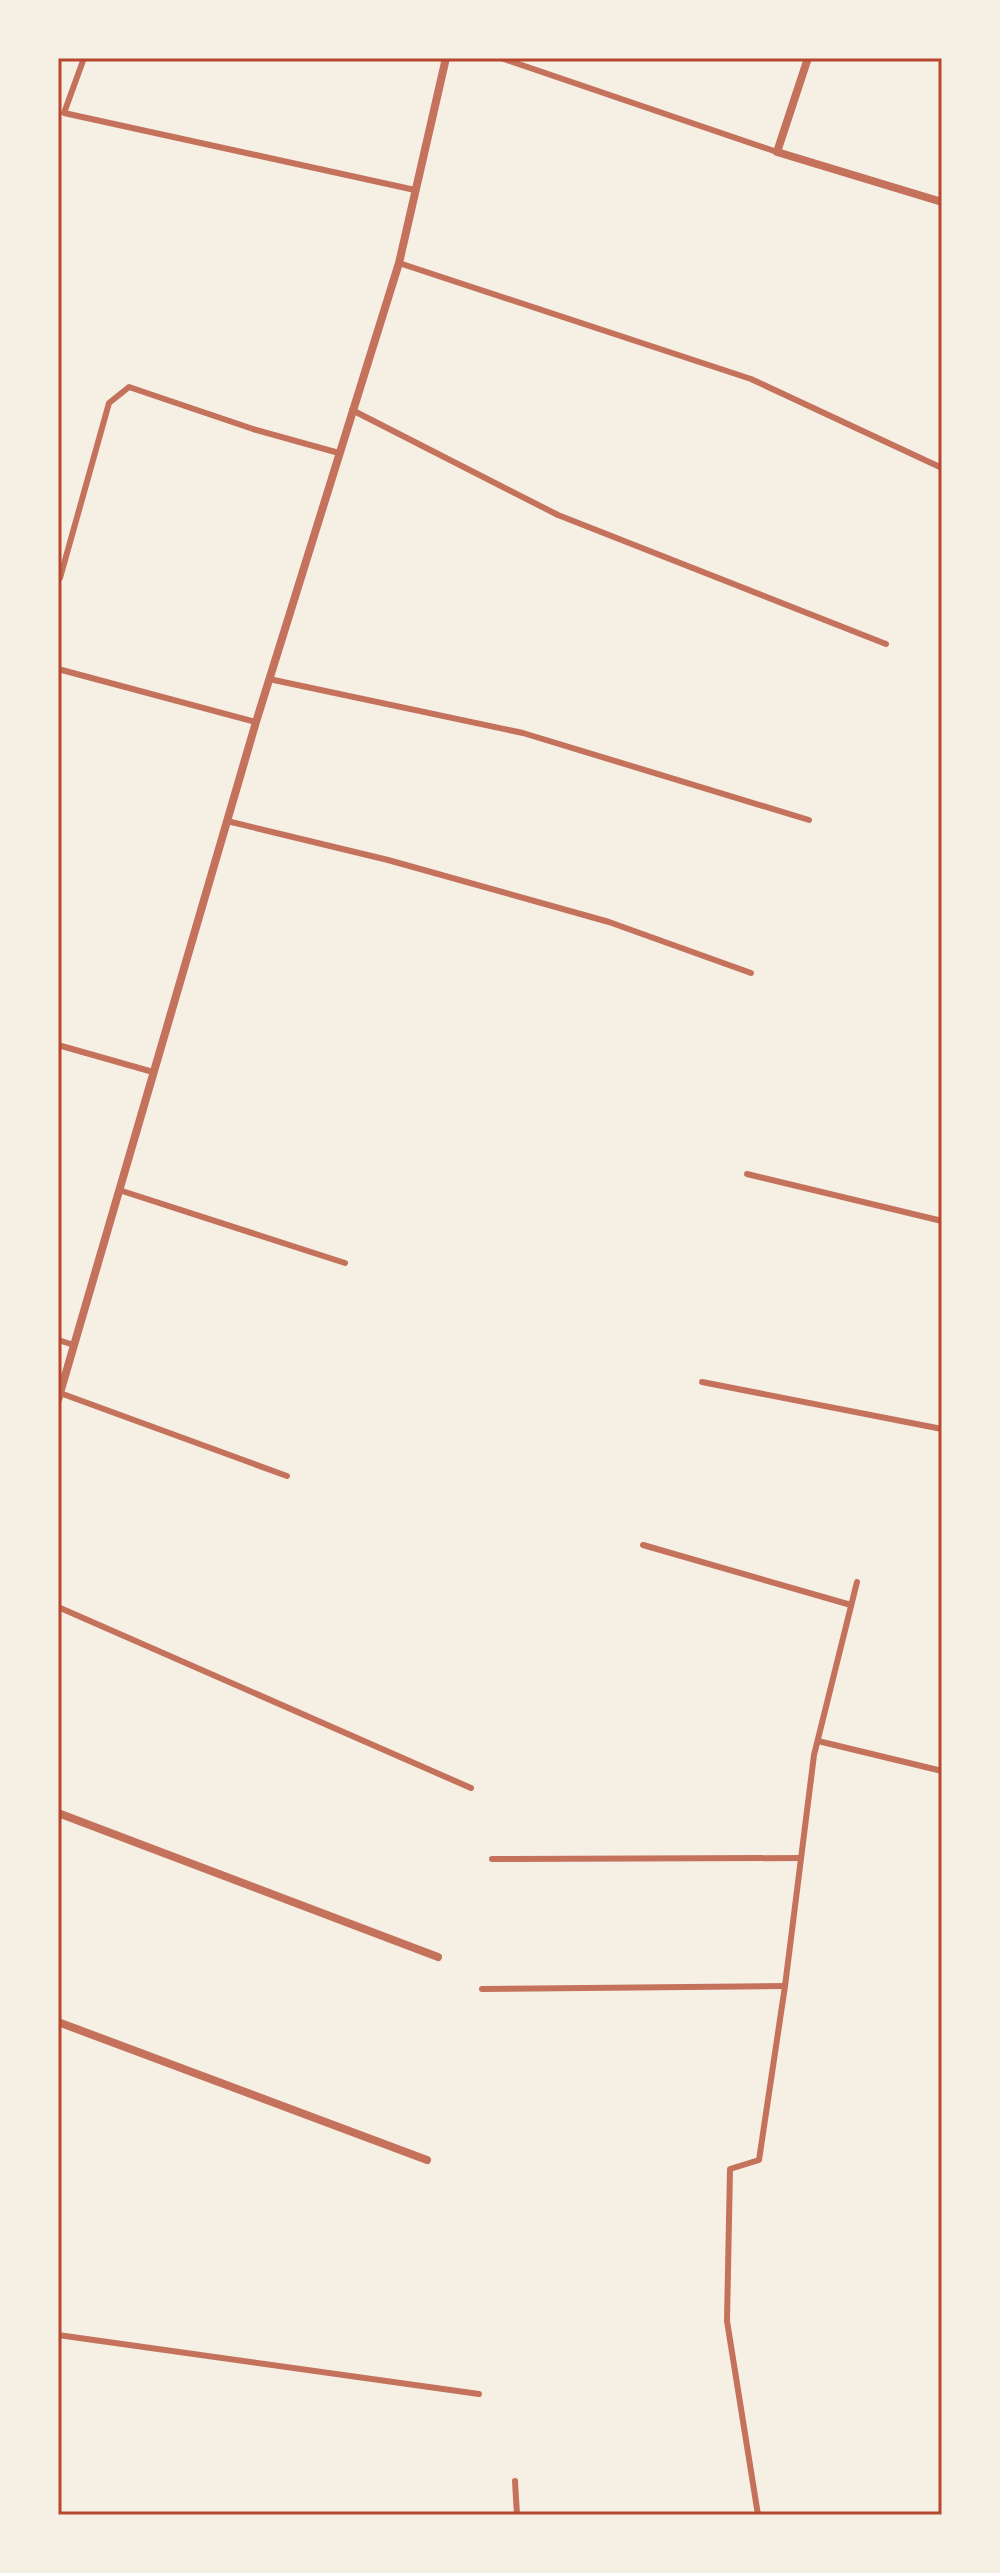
<svg xmlns="http://www.w3.org/2000/svg" width="1000" height="2573" viewBox="0 0 1000 2573" font-family="'Fira Sans Condensed',sans-serif">
  <rect width="100%" height="100%" fill="#f6efe4"/>
  <g fill="none" stroke-linecap="round" stroke-linejoin="round">
    <g stroke="#c5725c" stroke-width="6">
      <polyline points="84,58 64,113 415,190"/>
      <polyline points="501,58 777,152"/>
      <polyline points="399,263 751,379 942,468"/>
      <polyline points="352,410 558,515 886,644"/>
      <polyline points="60,578 109,403 129,387 253,429 339,453"/>
      <polyline points="58,669 256,722"/>
      <polyline points="269,679 523,733 809,820"/>
      <polyline points="227,821 388,860 609,922 751,973"/>
      <polyline points="58,1045 153,1072"/>
      <polyline points="747,1174 942,1221"/>
      <polyline points="119,1190 345,1263"/>
      <polyline points="58,1340 74,1345"/>
      <polyline points="702,1382 942,1429"/>
      <polyline points="60,1393 287,1476"/>
      <polyline points="643,1545 851,1605"/>
      <polyline points="58,1607 471,1788"/>
      <polyline points="818,1741 942,1771"/>
      <polyline points="492,1859 801,1858"/>
      <polyline points="482,1989 785,1986"/>
      <polyline points="58,2335 479,2394"/>
      <polyline points="515,2481 517,2515"/>
      <polyline points="758,2515 727,2321 730,2169 759,2160 785,1986 814,1755 857,1582"/>
    </g>
    <g stroke="#c5725c" stroke-width="8">
      <polyline points="808,58 777,152 942,202"/>
      <polyline points="58,1400 256,722 399,263 446,58"/>
      <polyline points="58,1813 438,1957"/>
      <polyline points="58,2022 427,2160"/>
    </g>
  </g>
  <rect width="1000" height="2573" fill="none" stroke="#f6efe4" stroke-width="120"/>
  <rect x="60" y="60" width="880" height="2453" fill="none" stroke="#b5482f" stroke-width="3"/>
</svg>
